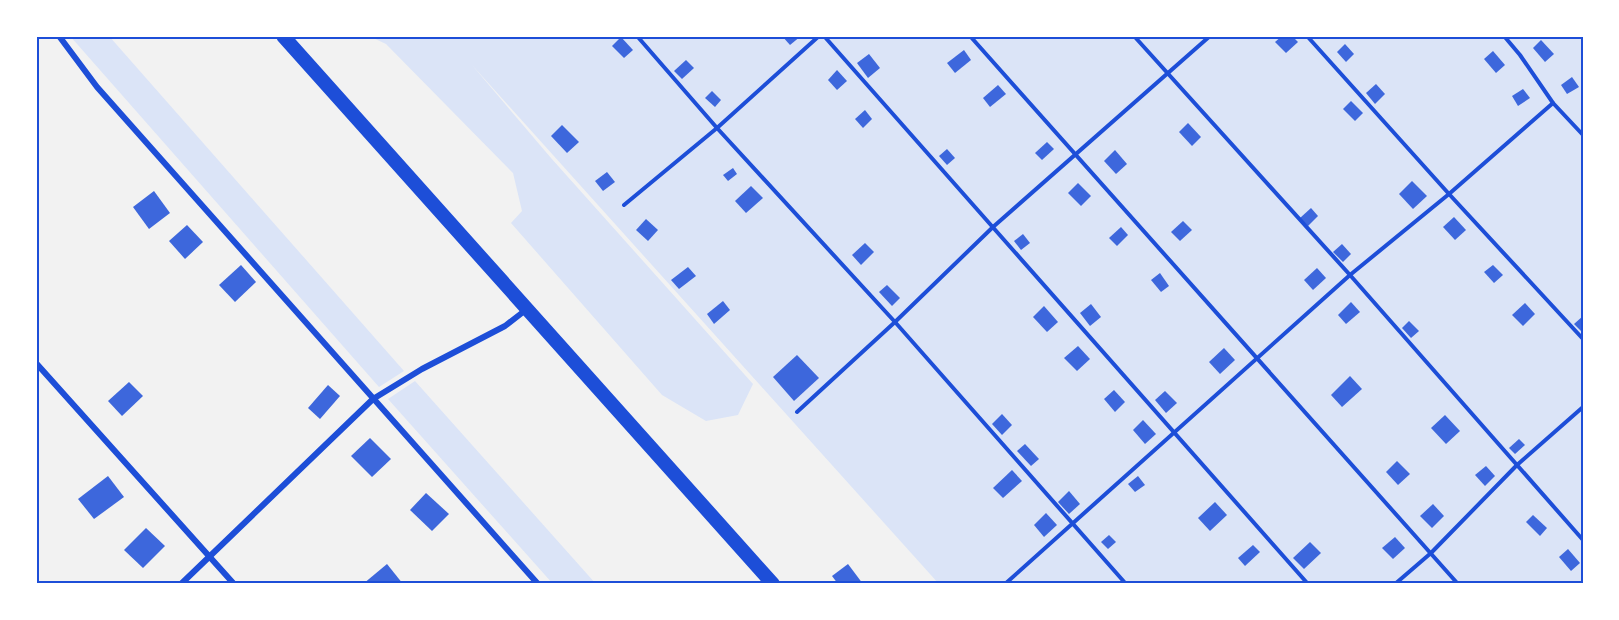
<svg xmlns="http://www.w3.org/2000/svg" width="1619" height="620" viewBox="0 0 1619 620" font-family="Helvetica,sans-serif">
  <rect width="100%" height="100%" fill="#f2f2f2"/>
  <g fill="#dbe4f7">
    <polygon points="70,36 109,36 404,371 379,387"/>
    <polygon points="369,36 1583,36 1583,584 939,584 472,65 551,158 753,384 738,415 706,421 662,395 511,223 522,211 513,173 386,44"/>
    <polygon points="415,381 596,584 553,584 388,399"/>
  </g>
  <g fill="#3d67dc">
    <polygon points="782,36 801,36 790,45"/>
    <polygon points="1282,36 1292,36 1298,42 1286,53 1275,42"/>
    <polygon points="621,37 633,50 624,58 612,46"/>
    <polygon points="1541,40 1554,54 1545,62 1533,48"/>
    <polygon points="1345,44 1354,54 1346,62 1337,52"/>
    <polygon points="964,50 971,60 955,73 947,63"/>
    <polygon points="1493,51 1505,65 1496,73 1484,59"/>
    <polygon points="869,54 880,68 868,78 857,63"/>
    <polygon points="686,60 694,68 682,79 674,71"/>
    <polygon points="837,70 847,81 837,90 828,80"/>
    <polygon points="1572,77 1579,87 1567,94 1561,85"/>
    <polygon points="1376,84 1385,94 1375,104 1366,93"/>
    <polygon points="998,85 1006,94 990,107 983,98"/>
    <polygon points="1523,89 1530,98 1518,106 1512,96"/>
    <polygon points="712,91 721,100 715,107 705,98"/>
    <polygon points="1351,101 1363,113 1355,121 1343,109"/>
    <polygon points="865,110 872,119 863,128 855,119"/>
    <polygon points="1188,123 1201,137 1192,146 1179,132"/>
    <polygon points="562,125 579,142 567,153 551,136"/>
    <polygon points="1047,142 1054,149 1042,160 1035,153"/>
    <polygon points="947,149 955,158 947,165 939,156"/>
    <polygon points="1115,150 1127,164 1116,174 1104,161"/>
    <polygon points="733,168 737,174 728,181 723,175"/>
    <polygon points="607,172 615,182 603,191 595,181"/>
    <polygon points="1412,181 1427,196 1413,209 1399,194"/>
    <polygon points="1078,183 1091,196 1081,206 1068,193"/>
    <polygon points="751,186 763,198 746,213 735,201"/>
    <polygon points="154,191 170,213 149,229 133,207"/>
    <polygon points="1311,208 1318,216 1308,226 1300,218"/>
    <polygon points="1454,217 1466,230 1455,240 1443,227"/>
    <polygon points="646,219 658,230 648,241 636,230"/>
    <polygon points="1183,221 1192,230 1180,241 1171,232"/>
    <polygon points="187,225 203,242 185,259 169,241"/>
    <polygon points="1121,227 1128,235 1117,246 1109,238"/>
    <polygon points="1023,234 1030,243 1021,250 1014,241"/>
    <polygon points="865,243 874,252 861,265 852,255"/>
    <polygon points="1342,244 1351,254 1343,262 1333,252"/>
    <polygon points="241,265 256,282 235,302 219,285"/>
    <polygon points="1493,265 1503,275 1494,283 1484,272"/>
    <polygon points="688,267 696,276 679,289 671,280"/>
    <polygon points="1317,268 1326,278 1313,290 1304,280"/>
    <polygon points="1160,273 1169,286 1161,292 1151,280"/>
    <polygon points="887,285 900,298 892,306 879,292"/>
    <polygon points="723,301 730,310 714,324 707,314"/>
    <polygon points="1351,302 1360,312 1346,324 1338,315"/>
    <polygon points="1525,303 1535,314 1523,326 1512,315"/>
    <polygon points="1091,304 1101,317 1090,326 1080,313"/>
    <polygon points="1044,306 1058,322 1047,332 1033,317"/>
    <polygon points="1583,316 1583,333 1574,324"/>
    <polygon points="1409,321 1419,331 1411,338 1402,328"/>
    <polygon points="1078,346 1090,359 1077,371 1064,358"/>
    <polygon points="1224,348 1235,360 1220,374 1209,362"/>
    <polygon points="797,355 819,378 794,401 773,377"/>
    <polygon points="1350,376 1362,389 1342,407 1331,395"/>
    <polygon points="129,382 143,396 122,416 108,401"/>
    <polygon points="328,385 340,396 320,419 308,408"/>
    <polygon points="1114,390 1125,402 1115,412 1104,399"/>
    <polygon points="1165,391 1177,403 1166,413 1155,400"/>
    <polygon points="1002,414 1012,425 1002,435 992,424"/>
    <polygon points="1445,415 1460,431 1446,444 1431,428"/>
    <polygon points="1143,420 1156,434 1145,444 1133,430"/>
    <polygon points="370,438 391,459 372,477 351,456"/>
    <polygon points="1519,439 1525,445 1515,454 1509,448"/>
    <polygon points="1025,444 1039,459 1031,466 1017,451"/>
    <polygon points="1397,461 1410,474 1398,485 1386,472"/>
    <polygon points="1486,466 1495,476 1485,486 1475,475"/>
    <polygon points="1012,470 1022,481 1003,498 993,488"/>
    <polygon points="108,476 124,497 94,519 78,499"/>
    <polygon points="1138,476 1145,485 1135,492 1128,484"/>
    <polygon points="1069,491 1080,504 1069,514 1058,502"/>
    <polygon points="426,493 449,514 432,531 410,510"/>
    <polygon points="1215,502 1227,515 1210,531 1198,518"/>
    <polygon points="1433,504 1444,516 1432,528 1420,516"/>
    <polygon points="1046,513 1057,525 1044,537 1034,525"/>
    <polygon points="1533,515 1547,528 1540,536 1526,522"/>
    <polygon points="146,528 165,546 143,568 124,550"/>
    <polygon points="1109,535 1116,542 1108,549 1101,542"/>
    <polygon points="1395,537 1405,548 1393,559 1382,548"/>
    <polygon points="1310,542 1321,553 1304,569 1293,558"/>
    <polygon points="1253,545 1260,552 1245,566 1238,558"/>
    <polygon points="1568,549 1580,563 1571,571 1559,557"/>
    <polygon points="387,564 403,584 363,584"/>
    <polygon points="848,564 863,584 838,584 832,576"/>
  </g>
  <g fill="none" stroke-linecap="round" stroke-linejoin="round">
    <g stroke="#1d4ed8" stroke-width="4">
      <polyline points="637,36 717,128 895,322 1126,584"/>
      <polyline points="824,36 1308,584"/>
      <polyline points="970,36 1458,584"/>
      <polyline points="1134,36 1350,275 1583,540"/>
      <polyline points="1307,36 1449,194 1583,339"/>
      <polyline points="1504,36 1520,55 1553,103 1583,135"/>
      <polyline points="624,205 717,128 819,36"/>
      <polyline points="797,412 895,322 993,227 1210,36"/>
      <polyline points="1005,584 1350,275 1449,194 1553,103"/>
      <polyline points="1395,584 1431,553 1517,465 1583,407"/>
    </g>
    <g stroke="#1d4ed8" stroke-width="6">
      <polyline points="59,36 97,87 538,584"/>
      <polyline points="36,363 234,584"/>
      <polyline points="181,584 373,399 422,369 505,326 527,309"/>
    </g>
    <polyline stroke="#1d4ed8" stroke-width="14" points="283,36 773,584"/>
  </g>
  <rect width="1619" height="620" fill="none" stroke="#ffffff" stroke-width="75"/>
  <rect x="38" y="38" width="1544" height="544" fill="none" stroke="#1d4ed8" stroke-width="2"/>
</svg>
